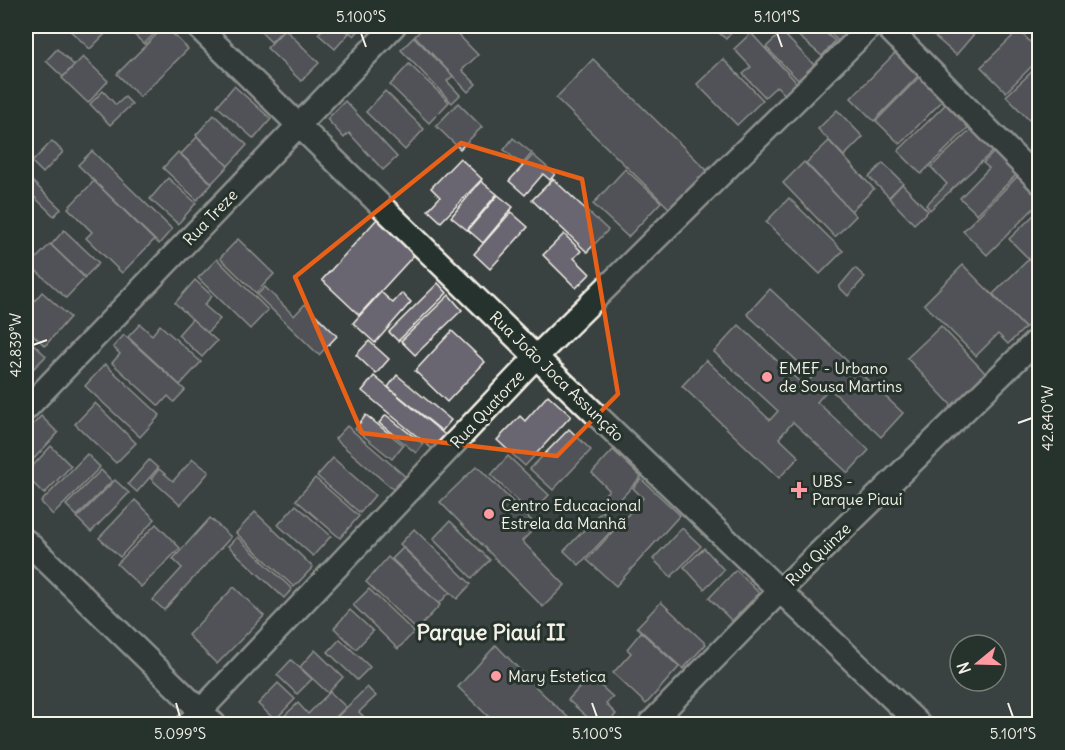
<svg xmlns="http://www.w3.org/2000/svg" width="1065" height="750" viewBox="0 0 1065 750" font-family="Delius,sans-serif">
  <rect width="100%" height="100%" fill="#3a4241"/>
  <filter id="ink" filterUnits="userSpaceOnUse"><feTurbulence type="fractalNoise" baseFrequency=".0167" numOctaves="2"/><feDisplacementMap in="SourceGraphic" scale="12" xChannelSelector="R" yChannelSelector="G"/><feConvolveMatrix kernelMatrix="1 2 1 2 8 2 1 2 1" color-interpolation-filters="sRGB"/></filter>
  <g filter="url(#ink)">
    <g fill="#6a6671" stroke="#f4f1e8" stroke-width="1.5">
      <polygon points="65,26 113,26 90,49"/>
      <polygon points="125,26 162,26 144,44"/>
      <polygon points="165,26 188,49 140,97 117,74"/>
      <polygon points="255,26 287,26 271,42"/>
      <polygon points="326,26 341,26 349,33 335,49 318,34"/>
      <polygon points="342,26 363,26 354,36"/>
      <polygon points="425,26 450,26 478,55 462,70 476,84 468,92 415,36"/>
      <polygon points="711,26 737,26 726,39"/>
      <polygon points="792,26 818,26 835,41 822,56 789,28"/>
      <polygon points="823,26 861,26 842,45"/>
      <polygon points="923,26 965,26 974,34 956,55"/>
      <polygon points="285,29 319,63 301,81 267,48"/>
      <polygon points="1019,30 1031,43 1036,39 1040,43 1040,58 1006,92 981,67"/>
      <polygon points="782,32 814,65 798,80 766,47"/>
      <polygon points="751,33 797,83 785,95 777,86 765,97 743,74 751,67 734,49"/>
      <polygon points="414,37 453,76 447,81 460,95 452,103 401,50"/>
      <polygon points="57,49 74,65 63,77 46,61"/>
      <polygon points="896,52 919,75 874,121 851,98"/>
      <polygon points="83,57 108,81 88,103 62,78"/>
      <polygon points="593,59 712,175 675,214 556,98"/>
      <polygon points="723,59 763,100 737,125 697,84"/>
      <polygon points="409,64 449,102 429,123 390,85"/>
      <polygon points="1040,64 1040,110 1029,120 1006,96"/>
      <polygon points="924,72 948,95 900,144 876,121"/>
      <polygon points="234,86 271,119 254,139 217,106"/>
      <polygon points="103,91 116,105 125,97 132,104 110,125 90,104"/>
      <polygon points="385,91 424,129 405,150 366,112"/>
      <polygon points="953,97 976,120 921,174 898,151"/>
      <polygon points="345,101 397,157 383,170 349,133 344,138 327,119"/>
      <polygon points="458,103 482,127 460,149 436,126"/>
      <polygon points="837,110 863,137 844,156 818,129"/>
      <polygon points="214,115 247,145 228,166 196,135"/>
      <polygon points="975,126 996,148 930,210 926,205 947,184 931,167"/>
      <polygon points="197,137 228,166 212,183 181,154"/>
      <polygon points="513,138 532,153 522,165 504,150"/>
      <polygon points="52,141 63,152 43,173 32,162"/>
      <polygon points="829,141 874,189 851,211 806,163"/>
      <polygon points="996,150 1019,172 977,214 960,198 989,168 983,163"/>
      <polygon points="92,151 172,229 159,244 78,165"/>
      <polygon points="178,152 212,184 197,200 163,168"/>
      <polygon points="533,155 555,174 550,180 543,174 525,195 509,181"/>
      <polygon points="460,158 482,179 441,222 428,210 440,197 431,188"/>
      <polygon points="804,162 856,216 835,237 783,183"/>
      <polygon points="883,163 903,183 889,197 869,177"/>
      <polygon points="625,169 661,202 628,237 593,204"/>
      <polygon points="1021,173 1040,191 1040,202 987,255 963,231"/>
      <polygon points="168,178 196,203 178,224 150,199"/>
      <polygon points="553,179 608,230 587,252 532,200"/>
      <polygon points="32,181 61,209 54,216 26,189"/>
      <polygon points="94,181 154,240 122,273 86,238 92,232 68,208"/>
      <polygon points="481,181 497,194 467,230 451,217"/>
      <polygon points="902,184 928,211 914,224 889,198"/>
      <polygon points="498,195 513,207 483,243 468,230"/>
      <polygon points="789,198 843,251 820,274 766,222"/>
      <polygon points="1040,209 1040,255 1032,262 1009,239"/>
      <polygon points="511,212 528,227 490,269 474,254"/>
      <polygon points="377,219 415,254 359,315 322,280"/>
      <polygon points="64,230 99,263 85,277 51,245"/>
      <polygon points="564,234 581,251 574,258 590,274 576,288 543,255"/>
      <polygon points="238,239 274,274 256,293 220,258"/>
      <polygon points="50,244 85,278 66,298 30,265"/>
      <polygon points="217,259 268,310 250,329 198,278"/>
      <polygon points="1029,259 1040,270 1040,314 1025,328 993,294"/>
      <polygon points="963,265 1025,328 1008,344 998,334 976,356 924,304"/>
      <polygon points="855,268 865,277 848,296 839,287"/>
      <polygon points="195,280 212,296 204,305 220,319 207,333 175,303"/>
      <polygon points="438,283 447,293 398,341 389,332"/>
      <polygon points="265,287 294,316 305,304 337,336 319,355 257,295"/>
      <polygon points="770,289 903,413 881,437 829,388 817,402 869,450 848,473 793,422 779,438 799,457 779,478 682,386 706,360 770,420 778,411 714,352 739,325 804,386 813,376 747,314"/>
      <polygon points="42,292 70,317 45,346 26,328 26,311"/>
      <polygon points="381,292 393,303 402,293 411,302 375,343 353,323"/>
      <polygon points="449,295 462,310 415,355 401,341"/>
      <polygon points="192,319 217,341 202,357 178,335"/>
      <polygon points="140,324 152,335 160,325 201,362 180,385 128,337"/>
      <polygon points="941,326 987,375 953,407 907,358"/>
      <polygon points="452,331 485,362 447,402 415,371"/>
      <polygon points="124,335 185,390 174,402 168,396 159,406 112,363 120,354 113,347"/>
      <polygon points="26,337 46,356 30,372 26,368"/>
      <polygon points="369,341 389,359 376,374 356,355"/>
      <polygon points="105,364 160,415 140,437 85,386"/>
      <polygon points="397,375 451,420 442,431 388,387"/>
      <polygon points="374,376 449,438 437,453 362,391"/>
      <polygon points="548,395 571,416 525,466 497,440 520,416 525,421"/>
      <polygon points="95,403 136,443 116,463 75,424"/>
      <polygon points="366,415 403,445 392,459 355,429"/>
      <polygon points="386,415 423,444 416,453 379,423"/>
      <polygon points="41,416 58,433 26,467 26,432"/>
      <polygon points="347,426 407,478 395,491 335,439"/>
      <polygon points="569,429 591,450 553,490 530,469"/>
      <polygon points="51,446 71,466 44,494 26,476 26,473"/>
      <polygon points="613,450 641,477 614,506 603,496 609,490 592,473"/>
      <polygon points="87,454 100,467 53,515 41,502"/>
      <polygon points="508,456 549,495 531,514 491,475"/>
      <polygon points="333,458 375,495 360,513 317,476"/>
      <polygon points="193,459 209,472 180,505 151,479 159,469 173,481"/>
      <polygon points="149,460 158,468 137,492 128,484"/>
      <polygon points="477,466 537,526 522,541 565,585 543,607 440,502"/>
      <polygon points="101,470 112,481 77,516 66,505"/>
      <polygon points="315,478 359,516 340,538 296,500"/>
      <polygon points="641,479 680,515 616,586 587,560 643,498 633,488"/>
      <polygon points="115,480 129,493 91,532 77,518"/>
      <polygon points="135,500 155,519 120,557 99,538"/>
      <polygon points="296,505 331,536 313,556 278,525"/>
      <polygon points="602,511 617,525 579,565 564,551"/>
      <polygon points="255,512 313,567 294,587 236,533"/>
      <polygon points="210,518 231,537 164,610 153,600 182,568 173,559"/>
      <polygon points="450,521 490,560 472,578 433,539"/>
      <polygon points="156,524 180,548 141,587 117,564"/>
      <polygon points="682,528 701,546 671,577 653,559"/>
      <polygon points="414,529 471,584 457,599 400,544"/>
      <polygon points="237,537 292,589 284,598 228,546"/>
      <polygon points="403,548 450,592 439,604 392,559"/>
      <polygon points="704,548 724,570 704,589 684,567"/>
      <polygon points="388,557 440,605 417,630 366,582"/>
      <polygon points="736,570 759,593 732,621 709,598"/>
      <polygon points="234,587 264,616 217,664 188,635"/>
      <polygon points="369,589 414,632 398,649 353,605"/>
      <polygon points="661,602 706,644 683,669 637,627"/>
      <polygon points="350,610 373,631 356,649 334,628"/>
      <polygon points="641,632 679,667 646,704 613,673 631,653 627,649"/>
      <polygon points="340,639 370,667 357,680 328,652"/>
      <polygon points="496,645 538,689 575,724 496,724 458,687"/>
      <polygon points="315,650 343,677 328,693 300,667"/>
      <polygon points="291,660 312,679 297,694 277,675"/>
      <polygon points="590,676 613,697 606,704 616,714 607,724 595,724 568,700"/>
      <polygon points="278,683 295,699 275,720 258,704"/>
      <polygon points="367,687 376,696 359,712 371,724 330,724"/>
      <polygon points="330,692 346,707 329,724 282,724 279,721 298,703 308,714"/>
    </g>
    <g fill="none" stroke-linecap="round" stroke-linejoin="round">
      <g stroke="#f4f1e8" stroke-width="27">
        <g id="street">
          <polyline points="197,26 536,357 919,724"/>
          <polyline points="886,26 1040,182"/>
          <polyline points="26,409 394,26"/>
          <polyline points="26,541 214,724"/>
          <polyline points="188,724 536,357 871,26"/>
          <polyline points="650,724 781,590 1040,337"/>
        </g>
      </g>
      <use href="#street" stroke="#26332d" stroke-width="22"/>
    </g>
  </g>
  <path d="M0 0H1065V750H0ZM461,143L582,179L618,394L557,456L362,433L295,277Z" fill="#3a4241" fill-opacity=".55" fill-rule="evenodd"/>
  <path fill="none" stroke="#e96117" stroke-width="4.5" stroke-linejoin="round" d="M461,143L582,179L618,394L557,456L362,433L295,277Z"/>
  <path fill="none" stroke="#f4f1e8" stroke-width="2" d="M361,33L366,47M777,33L782,47M33,345L47,340M1018,423L1032,418M176,703L180,717M592,703L597,717M1008,703L1013,717"/>
  <g fill="#ff9aa2" stroke="#26332d" stroke-width="2">
    <circle cx="767" cy="377" r="6"/>
    <path d="M796 481h6v6h6v6h-6v6h-6v-6h-6v-6h6z"/>
    <circle cx="489" cy="514" r="6"/>
    <circle cx="496" cy="676" r="6"/>
  </g>
  <g text-anchor="middle" dominant-baseline="central" stroke-width="6" stroke-linejoin="round" paint-order="stroke">
    <g font-size="16" fill="#f4f1e8" stroke="#26332d">
      <text transform="translate(210 217) rotate(-46)">Rua Treze</text>
      <text transform="translate(557 376) rotate(44)">Rua João Joca Assunção</text>
      <text transform="translate(487 409) rotate(-47)">Rua Quatorze</text>
      <text transform="translate(818 554) rotate(-44)">Rua Quinze</text>
    </g>
    <g font-size="16" fill="#f4f1e8" stroke="#26332d" text-anchor="start">
      <text x="779" y="368">EMEF - Urbano<tspan x="779" dy="18">de Sousa Martins</tspan></text>
      <text x="812" y="481">UBS -<tspan x="812" dy="18">Parque Piauí</tspan></text>
      <text x="501" y="505">Centro Educacional<tspan x="501" dy="18">Estrela da Manhã</tspan></text>
      <text x="508" y="676">Mary Estetica</text>
    </g>
    <g font-size="22" font-weight="bold" fill="#f4f1e8" stroke="#26332d">
      <text x="491" y="632">Parque Piauí II</text>
    </g>
  </g>
  <rect width="1065" height="750" fill="none" stroke="#26332d" stroke-width="66"/>
  <g transform="translate(978 663) rotate(251)"><circle r="28" fill="#26332d" stroke="#787f78" stroke-width="1.5"/>
  <path d="M0-4.5L10 22L0 15L-10 22Z" fill="#ff9aa2"/>
  <text y="-9" font-size="16" font-weight="bold" text-anchor="middle" fill="#f4f1e8">N</text>
  </g>
  <rect x="33" y="33" width="999" height="684" fill="none" stroke="#f4f1e8" stroke-width="2"/>
  <g font-size="15" text-anchor="middle" fill="#f4f1e8">
    <text x="361" y="22">5.100°S</text>
    <text x="777" y="22">5.101°S</text>
    <text transform="translate(16 345) rotate(-90)" y="5">42.839°W</text>
    <text transform="translate(1048 418) rotate(-90)" y="5">42.840°W</text>
    <text x="180" y="739">5.099°S</text>
    <text x="597" y="739">5.100°S</text>
    <text x="1013" y="739">5.101°S</text>
  </g>
</svg>
